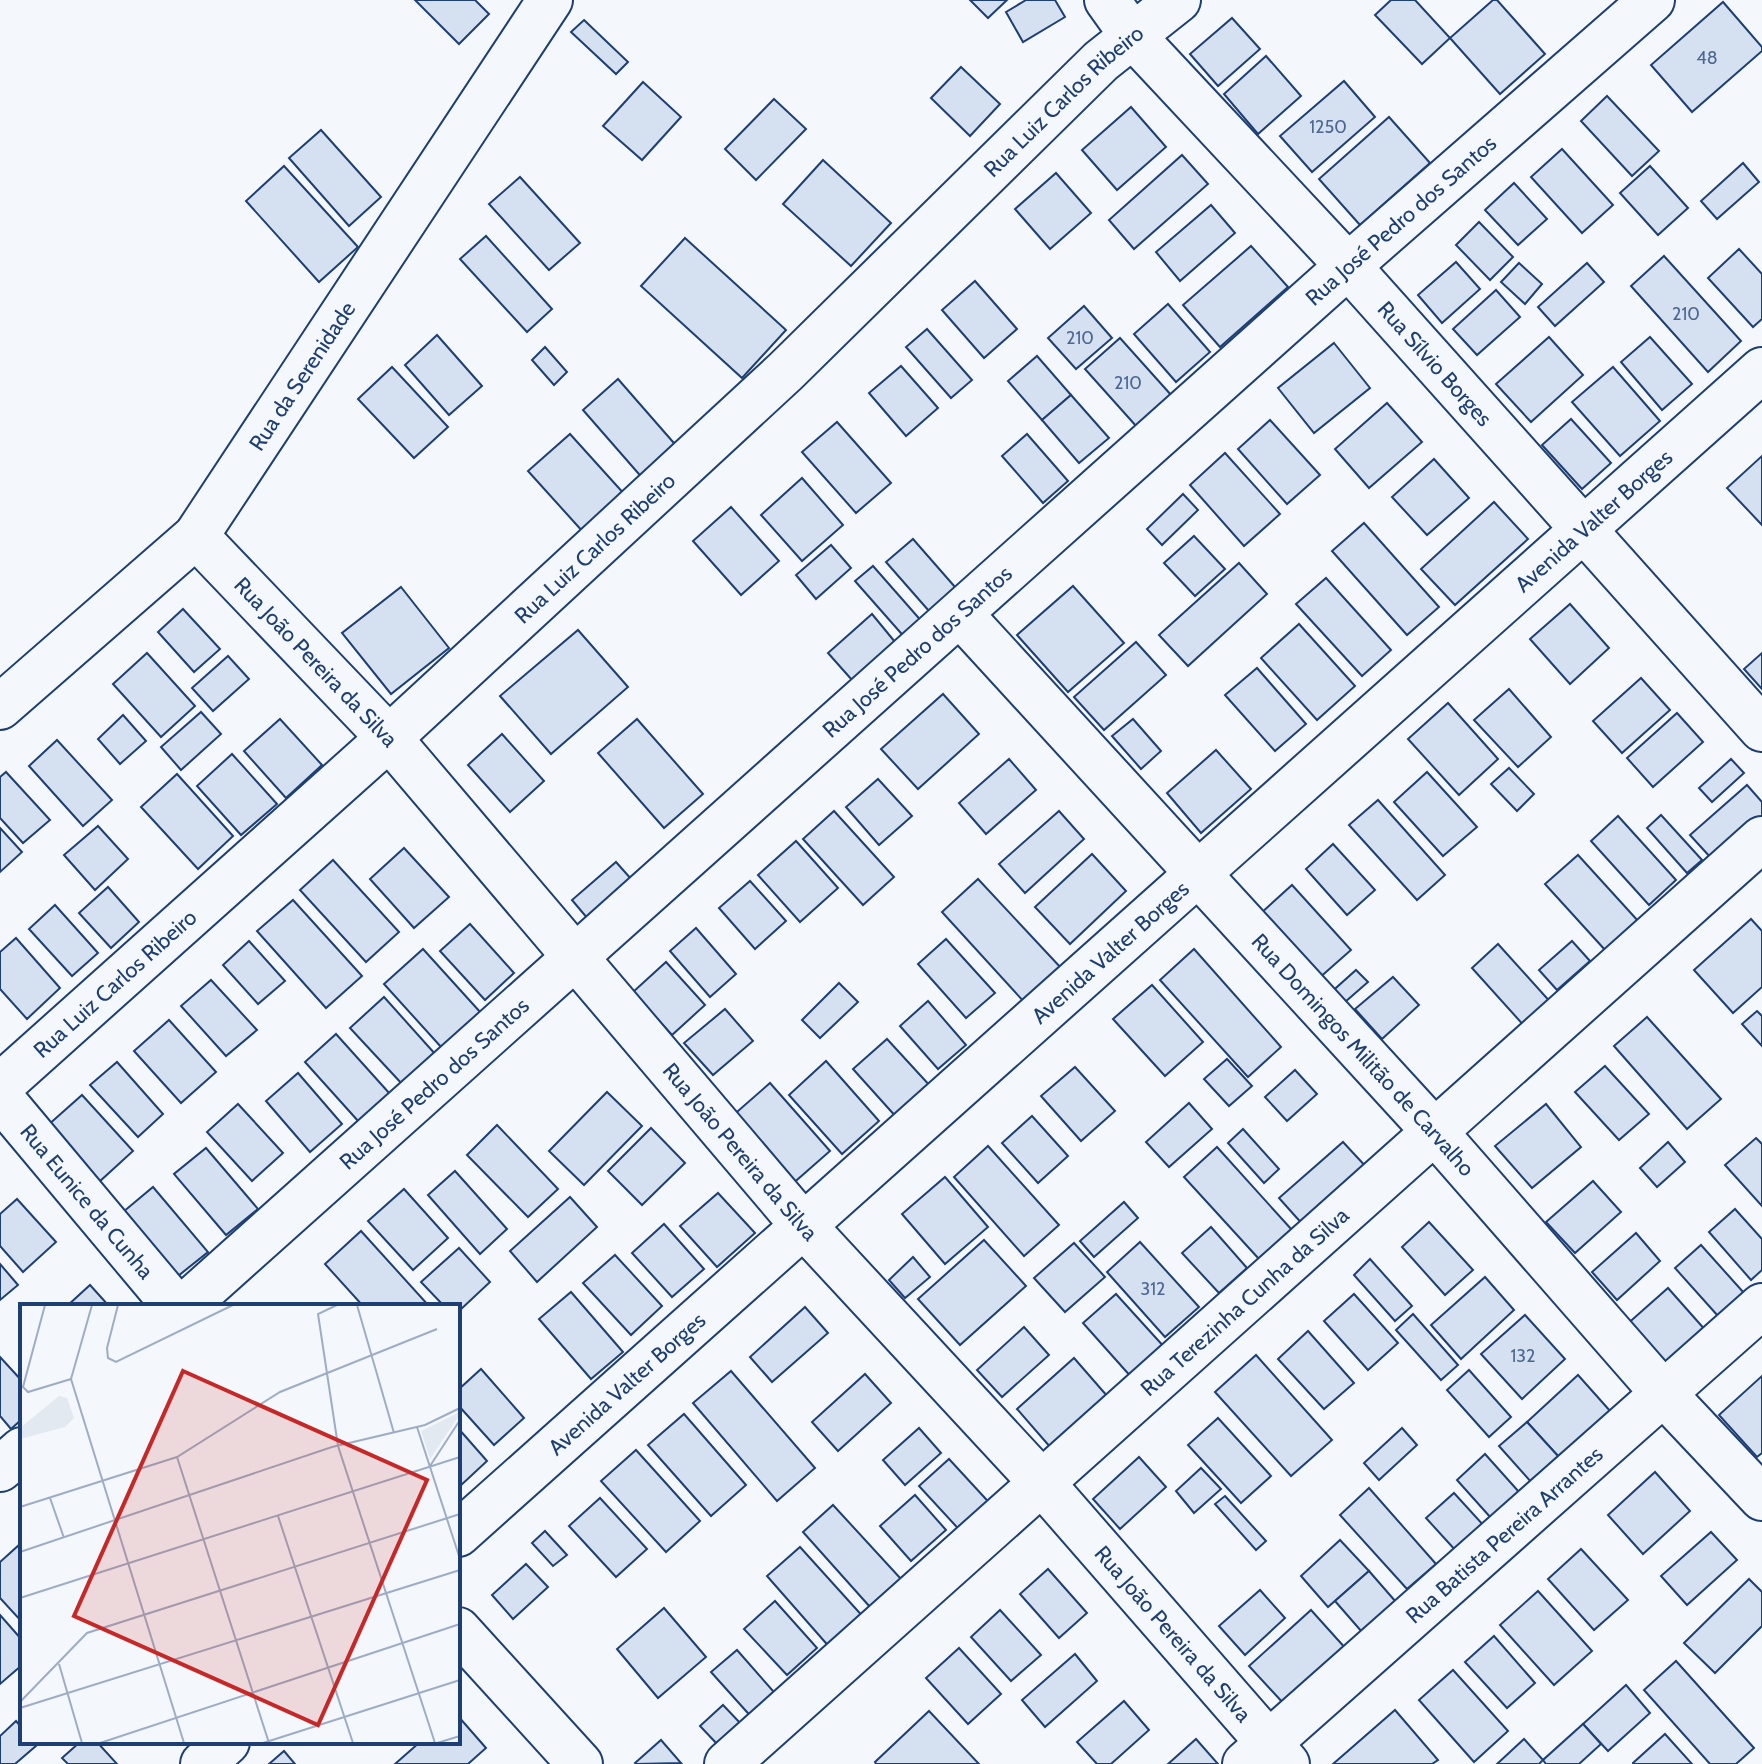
<svg xmlns="http://www.w3.org/2000/svg" width="1762" height="1764" viewBox="0 0 1762 1764" font-family="Cabin,sans-serif">
  <rect width="100%" height="100%" fill="#f4f7fb"/>
  <g fill="#d5e0f0" stroke="#1d3f73" stroke-width="2">
    <polygon points="415,0 475,0 489,14 459,44"/>
    <polygon points="970,0 1007,0 988,18"/>
    <polygon points="1026,0 1055,0 1065,17 1023,42 1006,12"/>
    <polygon points="1391,0 1415,0 1450,38 1422,64 1375,15"/>
    <polygon points="1493,0 1497,0 1545,54 1500,94 1450,38"/>
    <polygon points="1723,2 1762,47 1762,51 1692,112 1651,65"/>
    <polygon points="1232,18 1260,49 1218,86 1190,54"/>
    <polygon points="584,20 628,62 616,74 571,32"/>
    <polygon points="1266,56 1301,96 1258,134 1224,94"/>
    <polygon points="961,67 1000,104 970,136 931,98"/>
    <polygon points="1344,81 1375,117 1312,172 1280,136"/>
    <polygon points="643,82 681,117 642,160 603,126"/>
    <polygon points="1607,96 1659,151 1632,176 1581,121"/>
    <polygon points="774,99 806,129 756,180 725,149"/>
    <polygon points="1131,107 1166,147 1117,190 1082,150"/>
    <polygon points="1389,117 1430,163 1360,225 1319,179"/>
    <polygon points="321,130 381,197 349,226 289,158"/>
    <polygon points="1562,149 1613,205 1582,233 1531,177"/>
    <polygon points="1182,155 1208,184 1134,249 1109,220"/>
    <polygon points="823,160 891,223 851,266 783,204"/>
    <polygon points="1743,163 1759,182 1717,219 1701,201"/>
    <polygon points="284,166 358,247 319,282 246,201"/>
    <polygon points="1650,166 1688,208 1658,235 1620,193"/>
    <polygon points="1056,173 1091,213 1050,249 1015,209"/>
    <polygon points="520,177 580,243 549,270 489,204"/>
    <polygon points="1514,183 1547,219 1518,245 1485,210"/>
    <polygon points="1211,205 1235,233 1180,281 1156,252"/>
    <polygon points="1479,222 1513,257 1490,280 1456,245"/>
    <polygon points="486,236 552,309 527,332 460,259"/>
    <polygon points="685,238 786,330 742,378 641,286"/>
    <polygon points="1251,246 1288,287 1220,347 1183,305"/>
    <polygon points="1739,249 1762,274 1762,319 1753,327 1708,278"/>
    <polygon points="1664,256 1741,341 1708,372 1631,286"/>
    <polygon points="1456,262 1480,289 1442,323 1418,295"/>
    <polygon points="1519,263 1542,284 1525,304 1501,282"/>
    <polygon points="1587,263 1604,282 1555,326 1538,307"/>
    <polygon points="975,281 1017,329 984,358 942,310"/>
    <polygon points="1496,290 1520,317 1477,355 1453,329"/>
    <polygon points="1168,304 1210,352 1176,382 1134,334"/>
    <polygon points="1084,306 1112,338 1076,369 1048,338"/>
    <polygon points="927,329 972,380 951,398 906,347"/>
    <polygon points="437,335 482,386 449,415 405,365"/>
    <polygon points="1549,337 1583,375 1531,422 1496,384"/>
    <polygon points="1650,337 1692,384 1662,410 1621,362"/>
    <polygon points="1120,338 1172,396 1137,427 1085,369"/>
    <polygon points="1334,343 1370,388 1314,433 1278,388"/>
    <polygon points="545,347 567,372 554,385 532,360"/>
    <polygon points="1037,356 1071,395 1042,420 1008,381"/>
    <polygon points="901,366 938,408 906,436 869,393"/>
    <polygon points="392,367 448,427 414,458 358,399"/>
    <polygon points="1613,367 1660,421 1620,456 1572,402"/>
    <polygon points="618,379 680,450 645,481 583,410"/>
    <polygon points="1071,395 1109,438 1079,463 1042,420"/>
    <polygon points="1387,403 1422,442 1369,488 1335,449"/>
    <polygon points="1571,419 1611,463 1582,489 1542,445"/>
    <polygon points="1270,420 1320,475 1287,504 1238,449"/>
    <polygon points="837,422 891,483 856,513 802,452"/>
    <polygon points="570,434 626,496 584,533 528,471"/>
    <polygon points="1027,434 1068,481 1043,503 1002,456"/>
    <polygon points="1225,453 1280,514 1244,546 1190,485"/>
    <polygon points="1762,456 1762,525 1727,488"/>
    <polygon points="1434,459 1469,498 1427,535 1392,497"/>
    <polygon points="802,478 843,525 802,561 761,515"/>
    <polygon points="1183,494 1198,510 1162,545 1147,529"/>
    <polygon points="1494,502 1528,539 1455,605 1421,569"/>
    <polygon points="731,507 779,561 741,595 693,541"/>
    <polygon points="1364,523 1439,607 1407,635 1332,551"/>
    <polygon points="1194,536 1225,569 1195,596 1164,563"/>
    <polygon points="913,539 962,595 936,619 886,562"/>
    <polygon points="831,545 851,568 816,599 796,575"/>
    <polygon points="1239,563 1267,594 1188,666 1159,635"/>
    <polygon points="873,566 924,624 907,640 855,581"/>
    <polygon points="1326,578 1391,650 1362,676 1296,604"/>
    <polygon points="1073,586 1124,643 1068,692 1017,635"/>
    <polygon points="401,587 449,648 391,694 342,633"/>
    <polygon points="1570,604 1609,648 1570,684 1530,639"/>
    <polygon points="183,609 220,649 194,672 158,632"/>
    <polygon points="872,614 895,642 852,680 828,653"/>
    <polygon points="1299,624 1355,686 1317,720 1261,658"/>
    <polygon points="578,630 628,687 551,754 500,696"/>
    <polygon points="1136,642 1166,675 1104,730 1074,697"/>
    <polygon points="147,653 195,706 161,737 113,684"/>
    <polygon points="1762,653 1762,689 1744,669"/>
    <polygon points="228,656 249,679 213,711 192,688"/>
    <polygon points="1257,668 1306,724 1275,751 1225,695"/>
    <polygon points="1641,678 1670,710 1622,753 1593,721"/>
    <polygon points="1509,689 1551,737 1518,767 1474,720"/>
    <polygon points="943,694 979,734 918,789 881,749"/>
    <polygon points="1448,703 1498,759 1459,795 1408,739"/>
    <polygon points="201,712 221,734 181,770 161,747"/>
    <polygon points="1677,713 1703,742 1653,787 1627,758"/>
    <polygon points="123,715 146,741 120,764 98,739"/>
    <polygon points="280,719 322,765 286,798 244,751"/>
    <polygon points="637,719 703,794 664,828 598,753"/>
    <polygon points="1133,719 1161,751 1141,769 1112,736"/>
    <polygon points="502,734 544,781 510,812 468,765"/>
    <polygon points="57,740 112,800 83,826 29,766"/>
    <polygon points="1216,750 1251,789 1201,833 1167,793"/>
    <polygon points="232,754 277,804 241,835 197,786"/>
    <polygon points="1009,759 1036,790 986,834 959,803"/>
    <polygon points="1731,759 1744,773 1712,802 1699,788"/>
    <polygon points="1509,768 1534,794 1517,811 1491,784"/>
    <polygon points="6,772 50,820 23,843 0,818 0,777"/>
    <polygon points="1427,772 1477,827 1443,856 1394,802"/>
    <polygon points="177,774 233,836 198,869 141,807"/>
    <polygon points="878,779 912,816 879,845 846,807"/>
    <polygon points="1747,785 1762,802 1762,834 1722,870 1690,835"/>
    <polygon points="1378,800 1445,875 1417,900 1349,825"/>
    <polygon points="834,811 894,877 863,905 803,839"/>
    <polygon points="1059,811 1084,839 1025,893 999,864"/>
    <polygon points="1661,815 1702,860 1687,873 1647,828"/>
    <polygon points="1618,816 1676,880 1649,905 1591,841"/>
    <polygon points="98,826 128,859 95,890 64,855"/>
    <polygon points="0,828 22,852 0,872"/>
    <polygon points="796,841 838,888 800,922 758,875"/>
    <polygon points="1333,844 1375,890 1347,915 1306,869"/>
    <polygon points="404,848 449,897 414,928 370,879"/>
    <polygon points="1092,854 1126,891 1070,944 1035,907"/>
    <polygon points="1578,855 1639,922 1606,951 1545,884"/>
    <polygon points="333,860 399,932 366,962 300,890"/>
    <polygon points="616,862 632,880 588,919 572,900"/>
    <polygon points="978,879 1062,969 1025,1003 942,912"/>
    <polygon points="750,881 786,921 755,949 719,908"/>
    <polygon points="1292,885 1351,950 1318,979 1260,914"/>
    <polygon points="108,887 139,922 111,948 79,913"/>
    <polygon points="293,900 362,976 326,1008 257,931"/>
    <polygon points="55,905 98,953 72,976 29,929"/>
    <polygon points="1751,919 1762,931 1762,987 1733,1013 1694,970"/>
    <polygon points="470,924 514,973 485,1000 440,951"/>
    <polygon points="696,928 736,974 710,997 670,951"/>
    <polygon points="16,938 60,988 27,1019 0,989 0,952"/>
    <polygon points="946,939 995,993 966,1018 918,964"/>
    <polygon points="249,941 285,981 258,1004 223,965"/>
    <polygon points="1572,941 1590,961 1557,990 1539,970"/>
    <polygon points="1498,944 1553,1005 1527,1029 1472,968"/>
    <polygon points="423,949 481,1013 442,1048 384,984"/>
    <polygon points="1194,949 1281,1047 1248,1077 1160,980"/>
    <polygon points="666,962 705,1005 672,1035 633,992"/>
    <polygon points="1356,970 1368,982 1337,1009 1327,996"/>
    <polygon points="1393,977 1419,1005 1382,1039 1355,1009"/>
    <polygon points="211,980 257,1030 226,1056 181,1006"/>
    <polygon points="839,983 858,1002 820,1038 802,1020"/>
    <polygon points="1152,985 1203,1042 1165,1076 1113,1019"/>
    <polygon points="384,997 436,1055 403,1085 350,1028"/>
    <polygon points="928,1001 966,1045 938,1069 900,1026"/>
    <polygon points="725,1009 753,1041 713,1075 684,1043"/>
    <polygon points="1757,1011 1762,1016 1762,1046 1742,1024"/>
    <polygon points="1647,1017 1721,1099 1687,1129 1614,1046"/>
    <polygon points="169,1020 216,1072 181,1103 134,1051"/>
    <polygon points="336,1034 390,1094 359,1122 305,1062"/>
    <polygon points="887,1039 932,1088 898,1119 853,1069"/>
    <polygon points="1227,1059 1252,1086 1229,1106 1204,1079"/>
    <polygon points="826,1061 879,1121 842,1154 789,1095"/>
    <polygon points="117,1062 163,1114 138,1137 90,1085"/>
    <polygon points="1605,1066 1649,1114 1619,1140 1575,1092"/>
    <polygon points="1075,1067 1115,1111 1081,1141 1041,1096"/>
    <polygon points="1295,1070 1317,1094 1287,1121 1265,1097"/>
    <polygon points="298,1073 342,1124 310,1152 266,1101"/>
    <polygon points="770,1083 830,1151 790,1186 730,1118"/>
    <polygon points="607,1092 642,1126 584,1185 549,1151"/>
    <polygon points="82,1095 133,1151 99,1182 47,1126"/>
    <polygon points="1189,1103 1212,1129 1169,1167 1146,1142"/>
    <polygon points="238,1104 283,1153 252,1181 207,1132"/>
    <polygon points="1546,1104 1581,1147 1532,1188 1495,1146"/>
    <polygon points="1032,1116 1068,1156 1038,1183 1002,1143"/>
    <polygon points="497,1125 558,1189 528,1217 467,1155"/>
    <polygon points="651,1128 685,1163 642,1205 608,1171"/>
    <polygon points="1243,1129 1279,1169 1264,1183 1228,1143"/>
    <polygon points="1756,1138 1762,1144 1762,1206 1725,1165"/>
    <polygon points="1343,1142 1369,1170 1305,1227 1279,1198"/>
    <polygon points="1668,1142 1685,1162 1657,1187 1640,1168"/>
    <polygon points="988,1146 1059,1225 1024,1256 954,1177"/>
    <polygon points="1217,1147 1292,1230 1259,1259 1184,1177"/>
    <polygon points="206,1148 258,1209 226,1235 174,1174"/>
    <polygon points="455,1171 507,1229 480,1254 428,1195"/>
    <polygon points="945,1177 988,1227 945,1264 902,1214"/>
    <polygon points="1593,1181 1621,1212 1575,1253 1546,1222"/>
    <polygon points="153,1187 208,1252 178,1276 123,1212"/>
    <polygon points="404,1189 448,1238 413,1270 368,1221"/>
    <polygon points="718,1193 755,1233 717,1267 680,1226"/>
    <polygon points="570,1197 597,1227 537,1282 510,1251"/>
    <polygon points="17,1199 56,1242 23,1272 0,1246 0,1214"/>
    <polygon points="1124,1202 1138,1218 1094,1257 1080,1241"/>
    <polygon points="1735,1209 1762,1239 1762,1270 1751,1280 1709,1232"/>
    <polygon points="1429,1222 1473,1270 1445,1295 1402,1247"/>
    <polygon points="664,1224 704,1269 672,1297 632,1253"/>
    <polygon points="1211,1227 1247,1268 1219,1293 1182,1253"/>
    <polygon points="361,1231 429,1306 363,1306 325,1264"/>
    <polygon points="1636,1233 1660,1261 1617,1300 1592,1272"/>
    <polygon points="984,1240 1026,1286 960,1345 918,1299"/>
    <polygon points="1140,1242 1199,1307 1165,1337 1107,1272"/>
    <polygon points="1074,1243 1105,1277 1065,1312 1034,1278"/>
    <polygon points="1701,1245 1744,1293 1718,1316 1675,1268"/>
    <polygon points="459,1248 490,1282 458,1312 458,1306 444,1306 421,1282"/>
    <polygon points="615,1255 662,1306 631,1335 583,1283"/>
    <polygon points="913,1257 930,1277 905,1298 889,1280"/>
    <polygon points="1370,1259 1412,1306 1395,1321 1354,1275"/>
    <polygon points="0,1264 18,1285 0,1300"/>
    <polygon points="1485,1277 1514,1310 1461,1359 1431,1325"/>
    <polygon points="90,1285 109,1306 67,1306"/>
    <polygon points="1668,1288 1707,1332 1664,1370 1625,1326"/>
    <polygon points="571,1292 623,1352 591,1379 539,1319"/>
    <polygon points="1116,1294 1166,1349 1133,1379 1083,1323"/>
    <polygon points="1354,1294 1398,1343 1368,1370 1324,1321"/>
    <polygon points="805,1307 828,1333 772,1382 750,1357"/>
    <polygon points="1413,1314 1458,1365 1441,1380 1396,1330"/>
    <polygon points="1525,1315 1565,1359 1522,1399 1481,1354"/>
    <polygon points="1024,1327 1049,1355 1002,1397 977,1370"/>
    <polygon points="1308,1331 1354,1383 1324,1409 1278,1359"/>
    <polygon points="1256,1355 1332,1440 1291,1476 1215,1392"/>
    <polygon points="0,1357 22,1381 22,1419 11,1429 0,1416"/>
    <polygon points="1074,1358 1108,1397 1051,1448 1017,1409"/>
    <polygon points="481,1369 524,1418 494,1445 458,1405 458,1390"/>
    <polygon points="1469,1370 1511,1417 1489,1437 1447,1390"/>
    <polygon points="731,1371 815,1468 777,1501 693,1403"/>
    <polygon points="865,1374 891,1403 838,1451 812,1422"/>
    <polygon points="1578,1375 1619,1421 1568,1467 1527,1422"/>
    <polygon points="1762,1376 1762,1453 1757,1457 1719,1415"/>
    <polygon points="684,1414 746,1485 711,1516 648,1445"/>
    <polygon points="1218,1418 1271,1476 1241,1503 1188,1445"/>
    <polygon points="1527,1422 1568,1467 1540,1492 1499,1446"/>
    <polygon points="458,1428 487,1461 458,1488"/>
    <polygon points="919,1428 941,1453 905,1485 883,1460"/>
    <polygon points="1402,1428 1417,1445 1379,1480 1364,1463"/>
    <polygon points="636,1450 700,1521 666,1552 601,1481"/>
    <polygon points="1485,1454 1519,1492 1491,1518 1457,1480"/>
    <polygon points="1139,1457 1166,1487 1120,1529 1093,1499"/>
    <polygon points="949,1459 996,1510 966,1537 919,1486"/>
    <polygon points="1201,1468 1221,1489 1194,1513 1176,1491"/>
    <polygon points="1655,1472 1690,1511 1643,1554 1608,1515"/>
    <polygon points="1369,1488 1436,1564 1407,1589 1340,1515"/>
    <polygon points="1454,1493 1485,1527 1457,1552 1426,1518"/>
    <polygon points="915,1495 946,1530 911,1561 880,1526"/>
    <polygon points="1225,1496 1266,1541 1256,1550 1215,1504"/>
    <polygon points="600,1498 647,1549 616,1577 569,1526"/>
    <polygon points="833,1505 901,1579 870,1607 803,1532"/>
    <polygon points="545,1531 567,1555 553,1566 532,1543"/>
    <polygon points="1711,1532 1737,1560 1687,1605 1661,1576"/>
    <polygon points="1340,1540 1369,1571 1328,1607 1301,1576"/>
    <polygon points="19,1545 22,1548 22,1622 0,1598 0,1562"/>
    <polygon points="800,1547 866,1620 832,1650 767,1576"/>
    <polygon points="1581,1549 1628,1600 1594,1630 1548,1579"/>
    <polygon points="526,1564 548,1587 513,1619 492,1595"/>
    <polygon points="1048,1569 1087,1613 1059,1638 1020,1594"/>
    <polygon points="1369,1571 1396,1602 1362,1632 1335,1601"/>
    <polygon points="1749,1579 1762,1592 1762,1626 1715,1673 1684,1643"/>
    <polygon points="1260,1590 1285,1618 1245,1655 1219,1626"/>
    <polygon points="1538,1591 1592,1651 1554,1685 1500,1625"/>
    <polygon points="775,1601 817,1648 787,1675 744,1629"/>
    <polygon points="664,1608 706,1657 658,1698 617,1649"/>
    <polygon points="1000,1610 1041,1655 1011,1681 971,1637"/>
    <polygon points="1311,1610 1347,1650 1285,1705 1249,1666"/>
    <polygon points="0,1615 22,1640 22,1665 0,1684"/>
    <polygon points="1494,1636 1535,1683 1507,1708 1465,1662"/>
    <polygon points="959,1648 1001,1694 968,1724 926,1678"/>
    <polygon points="737,1650 780,1699 755,1721 711,1672"/>
    <polygon points="1075,1654 1097,1681 1045,1727 1022,1700"/>
    <polygon points="1676,1661 1754,1748 1736,1764 1710,1764 1644,1690"/>
    <polygon points="1453,1670 1508,1731 1474,1762 1419,1700"/>
    <polygon points="1626,1685 1650,1713 1608,1751 1583,1724"/>
    <polygon points="1124,1701 1149,1730 1111,1764 1097,1764 1077,1742"/>
    <polygon points="723,1705 742,1725 719,1746 700,1726"/>
    <polygon points="1395,1710 1438,1760 1432,1764 1333,1764"/>
    <polygon points="929,1711 979,1764 876,1764 875,1762"/>
    <polygon points="458,1716 486,1748 468,1764 395,1764 420,1742 458,1742"/>
    <polygon points="16,1721 22,1728 22,1742 37,1745 15,1764 0,1764 0,1736"/>
    <polygon points="1583,1724 1601,1744 1579,1764 1546,1764 1543,1760"/>
    <polygon points="1665,1734 1692,1764 1633,1764 1633,1763"/>
    <polygon points="1196,1739 1218,1764 1168,1764"/>
    <polygon points="1524,1739 1543,1760 1539,1764 1497,1764"/>
    <polygon points="661,1740 681,1763 636,1764 635,1763"/>
    <polygon points="80,1742 97,1742 117,1764 68,1764 62,1758"/>
    <polygon points="284,1751 295,1764 269,1764"/>
  </g>
  <g fill="none" stroke-linecap="round" stroke-linejoin="round">
    <g stroke="#1d3f73" stroke-width="48">
      <g id="minor">
        <path id="s1" d="M1107,0L1132,35L1348,266L1762,729"/>
        <path id="s2" d="M196,536L389,738L802,1224L1042,1483L1287,1764"/>
        <path id="s3" d="M961,615L1434,1131L1664,1394L1762,1498"/>
        <path id="s4" d="M0,707L196,536L550,0"/>
        <path id="s5" d="M0,1086L389,738L786,371L1101,61L1178,0"/>
        <path id="s6" d="M0,1097L175,1306"/>
        <path id="s7" d="M185,1306L1348,266L1652,0"/>
        <polyline points="0,1469 22,1450"/>
        <path id="s8" d="M458,1534L1762,370"/>
        <polyline points="458,1630 580,1764"/>
        <polyline points="203,1764 227,1742"/>
        <path id="s9" d="M727,1764L1762,839"/>
        <path id="s10" d="M1245,1764L1762,1306"/>
      </g>
    </g>
    <use href="#minor" stroke="#f4f7fb" stroke-width="44"/>
  </g>
  <g text-anchor="middle" dominant-baseline="central" stroke-width="6" stroke-linejoin="round" paint-order="stroke">
    <g font-size="18" fill="#4b6792">
      <text x="1707" y="58">48</text>
      <text x="1328" y="127">1250</text>
      <text x="1686" y="314">210</text>
      <text x="1080" y="338">210</text>
      <text x="1128" y="383">210</text>
      <text x="1153" y="1289">312</text>
      <text x="1523" y="1356">132</text>
    </g>
    <g font-size="22" fill="#1d3f73" stroke="#f4f7fb">
      <text stroke="none"><textPath href="#s5" startOffset="1450">Rua Luiz Carlos Ribeiro</textPath></text>
      <text stroke="none"><textPath href="#s7" startOffset="1630">Rua José Pedro dos Santos</textPath></text>
      <text stroke="none"><textPath href="#s1" startOffset="490">Rua Sílvio Borges</textPath></text>
      <text stroke="none"><textPath href="#s4" startOffset="452">Rua da Serenidade</textPath></text>
      <text stroke="none"><textPath href="#s8" startOffset="1522">Avenida Valter Borges</textPath></text>
      <text stroke="none"><textPath href="#s5" startOffset="802">Rua Luiz Carlos Ribeiro</textPath></text>
      <text stroke="none"><textPath href="#s7" startOffset="982">Rua José Pedro dos Santos</textPath></text>
      <text stroke="none"><textPath href="#s2" startOffset="174">Rua João Pereira da Silva</textPath></text>
      <text stroke="none"><textPath href="#s8" startOffset="874">Avenida Valter Borges</textPath></text>
      <text stroke="none"><textPath href="#s5" startOffset="154">Rua Luiz Carlos Ribeiro</textPath></text>
      <text stroke="none"><textPath href="#s3" startOffset="596">Rua Domingos Militão de Carvalho</textPath></text>
      <text stroke="none"><textPath href="#s7" startOffset="334">Rua José Pedro dos Santos</textPath></text>
      <text stroke="none"><textPath href="#s2" startOffset="822">Rua João Pereira da Silva</textPath></text>
      <text stroke="none"><textPath href="#s6" startOffset="136">Rua Eunice da Cunha</textPath></text>
      <text stroke="none"><textPath href="#s9" startOffset="694">Rua Terezinha Cunha da Silva</textPath></text>
      <text stroke="none"><textPath href="#s8" startOffset="226">Avenida Valter Borges</textPath></text>
      <text stroke="none"><textPath href="#s10" startOffset="346">Rua Batista Pereira Arrantes</textPath></text>
      <text stroke="none"><textPath href="#s2" startOffset="1470">Rua João Pereira da Silva</textPath></text>
    </g>
  </g>
  <g transform="translate(20 1304)">
    <rect width="440" height="440" fill="#f4f7fb"/>
    <path d="M39,92L47,94L54,114L45,123L0,135V124ZM440,108V110L410,155L401,127Z" fill="#e3e9f0"/>
    <path fill="none" stroke="#9eadc5" stroke-width="2" d="M25,1L3,83L8,88L51,75M98,1L87,44L88,54L96,58L213,1M317,1L298,10L318,142L415,439M337,1L374,129M51,75L164,439M51,75L72,1M397,123L440,255M157,153L249,439M410,162L440,116M30,194L44,234M0,203L157,153L260,88L417,25M258,212L333,439M0,248L312,143L405,121L440,104M0,294L440,153M39,360L62,439M0,398L67,329L440,210M0,404L440,266M80,439L440,320M243,439L440,376M417,439L440,432"/>
    <path fill="#c62828" fill-opacity="0.15" stroke="#c62828" stroke-width="4" d="M163,67L407,176L298,421L54,312Z"/>
    <rect width="440" height="440" fill="none" stroke="#1d3f73" stroke-width="4"/>
  </g>
</svg>
